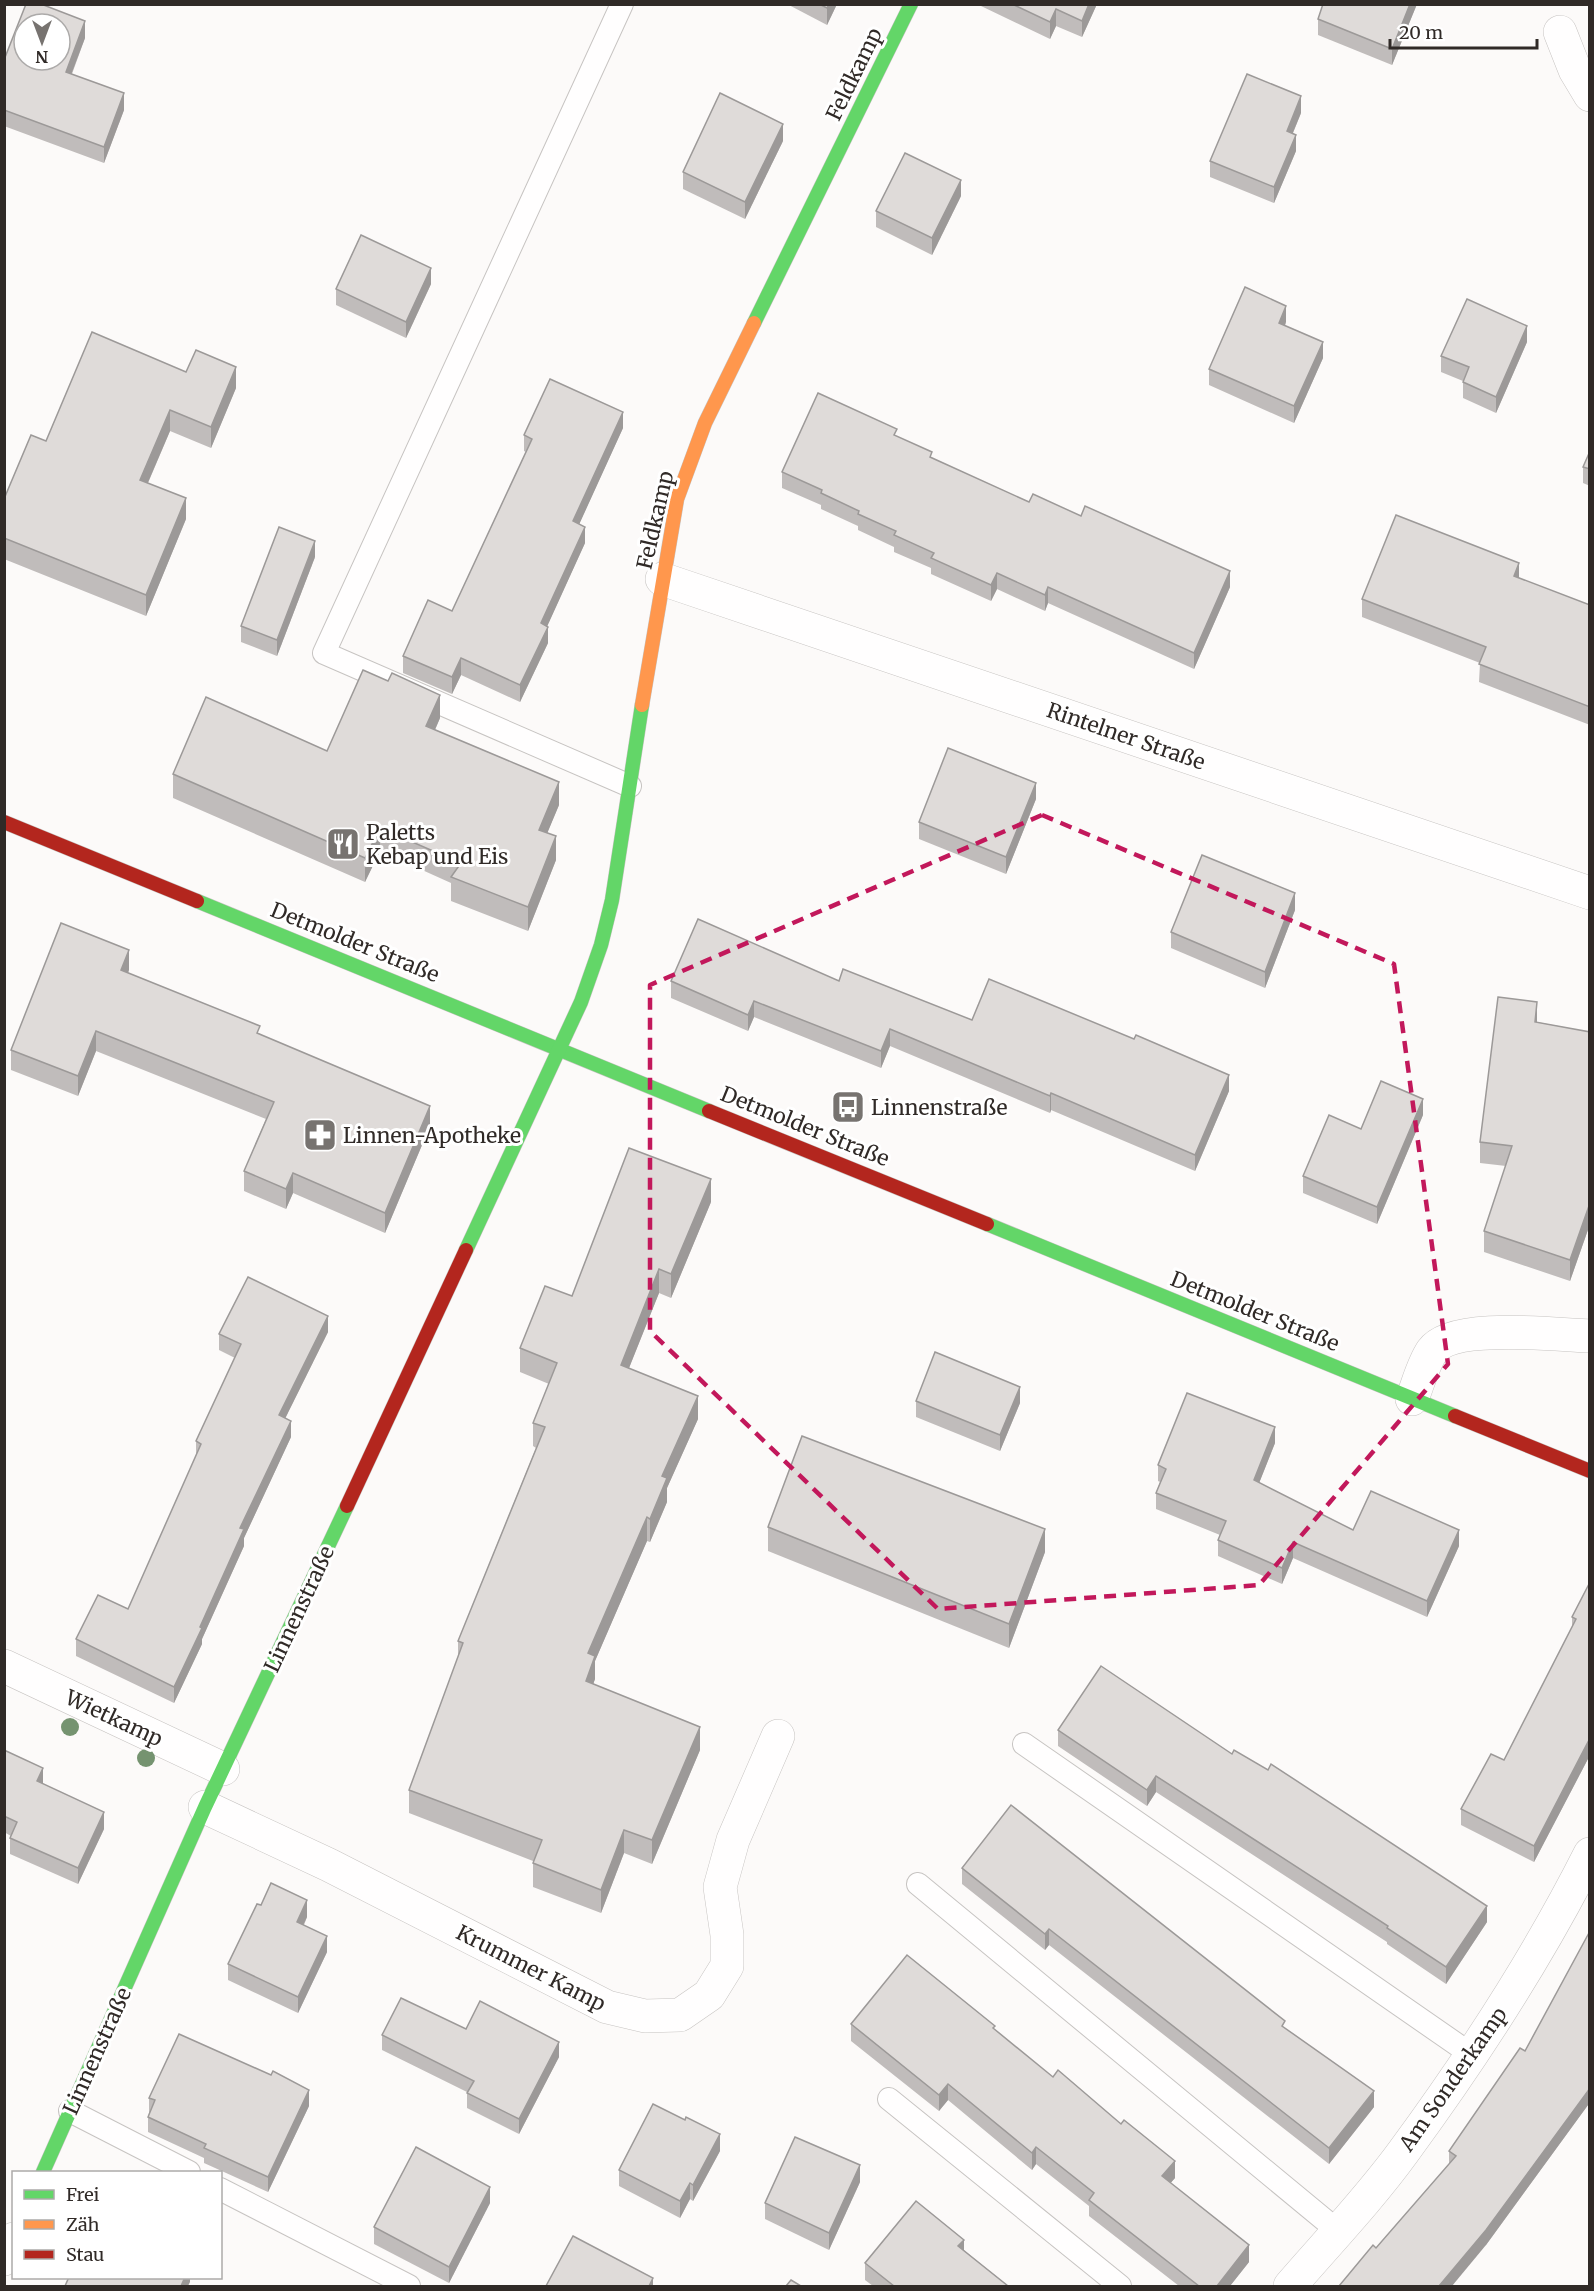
<svg xmlns="http://www.w3.org/2000/svg" width="1594" height="2291" viewBox="0 0 1594 2291" font-family="Merriweather,serif">
  <rect width="100%" height="100%" fill="#fcfaf9"/>
  <g fill="none" stroke-linecap="round" stroke-linejoin="round">
    <g stroke="#c7c4c2" stroke-width="24">
      <g id="lane">
        <polyline points="622,4 324,653 630,786"/>
        <polyline points="1024,1744 1472,2055"/>
        <polyline points="918,1884 1338,2231"/>
        <polyline points="889,2099 1120,2286"/>
        <polyline points="70,2111 189,2172"/>
        <polyline points="220,2189 409,2286"/>
      </g>
    </g>
    <g stroke="#c7c4c2" stroke-width="34">
      <g id="street">
        <polyline points="1560,32 1575,70 1590,95"/>
        <polyline points="662,579 1590,893"/>
        <path d="M1412,1399C1418,1384 1423,1364 1432,1351C1452,1322 1556,1335 1590,1336"/>
        <polyline points="4,1666 223,1769"/>
        <polyline points="205,1807 329,1865 607,2007 645,2016 680,2015 709,1995 727,1966 727,1935 720,1887 733,1840 778,1736"/>
        <polyline points="4,2259 14,2239"/>
        <path d="M1290,2286C1328,2242 1370,2198 1404,2151C1473,2057 1537,1959 1590,1854"/>
      </g>
    </g>
    <g stroke="#c7c4c2" stroke-width="15">
      <g id="fast">
        <polyline points="754,323 911,4"/>
        <polyline points="197,901 709,1111"/>
        <polyline points="987,1224 1455,1416"/>
        <polyline points="466,1250 581,1002 601,945 612,900 642,705"/>
        <polyline points="43,2172 205,1807 347,1506"/>
      </g>
    </g>
    <g stroke="#c7c4c2" stroke-width="15">
      <polyline id="slow" points="642,705 677,499 705,423 754,323"/>
    </g>
    <g stroke="#c7c4c2" stroke-width="15">
      <g id="jam">
        <polyline points="4,822 197,901"/>
        <polyline points="709,1111 987,1224"/>
        <polyline points="1455,1416 1590,1471"/>
        <polyline points="347,1506 466,1250"/>
      </g>
    </g>
    <use href="#lane" stroke="#fffefe" stroke-width="22"/>
    <use href="#street" stroke="#fffefe" stroke-width="33"/>
    <use href="#fast" stroke="#63d668" stroke-width="14"/>
    <use href="#slow" stroke="#ff974d" stroke-width="14"/>
    <use href="#jam" stroke="#b3261e" stroke-width="14"/>
  </g>
  <g fill="#759370">
    <circle cx="70" cy="1727" r="9"/>
    <circle cx="146" cy="1758" r="9"/>
  </g>
  <g fill="#c0bcbb">
    <polygon points="787,4 837,4 827,25"/>
    <polygon points="981,4 1097,4 1082,37 1056,26 1050,39 981,6"/>
    <polygon points="1323,4 1417,4 1392,65 1318,35 1318,19"/>
    <polygon points="85,38 72,74 124,110 104,163 4,126 4,60"/>
    <polygon points="1301,113 1293,133 1296,151 1274,203 1210,177 1210,161"/>
    <polygon points="783,141 745,219 683,189 683,172"/>
    <polygon points="961,196 932,255 876,227 876,211"/>
    <polygon points="431,284 406,338 336,305 336,289"/>
    <polygon points="1286,322 1285,326 1323,358 1294,423 1209,385 1209,369"/>
    <polygon points="1527,342 1496,413 1463,398 1463,381 1441,372 1441,356"/>
    <polygon points="186,372 236,388 211,448 170,431 148,483 186,519 146,616 4,559 4,499 46,441"/>
    <polygon points="623,428 579,524 585,543 547,626 548,643 520,702 461,675 452,694 403,673 403,656 452,611 526,452 524,451 524,435"/>
    <polygon points="897,436 932,458 1029,502 1230,587 1194,669 1048,603 1045,611 997,589 991,601 931,574 931,568 894,552 894,547 858,530 858,526 821,509 821,505 782,488 782,472"/>
    <polygon points="1590,451 1590,486 1583,483 1583,467"/>
    <polygon points="315,557 277,656 241,642 241,626"/>
    <polygon points="1519,578 1590,605 1590,725 1479,682 1480,663 1362,617 1362,599"/>
    <polygon points="440,718 435,730 559,805 547,833 556,860 528,931 451,901 451,883 380,851 365,882 173,798 173,774 327,751"/>
    <polygon points="1036,799 1006,874 919,839 919,822"/>
    <polygon points="1295,910 1265,988 1171,948 1171,932"/>
    <polygon points="129,970 128,973 260,1034 430,1126 385,1233 293,1193 286,1209 244,1191 244,1171 266,1119 96,1051 78,1096 11,1070 11,1050"/>
    <polygon points="671,981 839,981 972,1020 1229,1091 1195,1171 1051,1110 1050,1113 890,1046 881,1068 754,1017 748,1031 671,998"/>
    <polygon points="1537,1022 1590,1032 1590,1224 1570,1281 1484,1252 1484,1231 1506,1166 1480,1163 1480,1142"/>
    <polygon points="1423,1115 1377,1224 1303,1193 1303,1176 1361,1129"/>
    <polygon points="711,1202 671,1298 659,1293 629,1368 698,1419 667,1488 667,1502 650,1542 647,1541 595,1661 595,1679 593,1684 700,1750 652,1864 624,1853 601,1913 533,1887 533,1861 409,1813 409,1790 458,1657 458,1641 536,1448 533,1446 533,1423 549,1384 520,1372 520,1348 572,1296"/>
    <polygon points="328,1332 285,1418 291,1437 244,1538 244,1546 202,1639 202,1644 174,1703 76,1656 76,1639 128,1609 196,1457 196,1441 235,1358 219,1350 219,1334"/>
    <polygon points="916,1401 1020,1403 1000,1451 916,1417"/>
    <polygon points="1275,1443 1259,1483 1353,1530 1459,1546 1427,1617 1293,1558 1282,1584 1218,1556 1218,1540 1220,1535 1156,1509 1156,1493 1160,1482 1158,1481 1158,1465"/>
    <polygon points="768,1527 1045,1552 1009,1648 768,1551"/>
    <polygon points="1590,1582 1590,1755 1534,1862 1461,1825 1461,1809 1504,1760 1572,1628 1572,1617"/>
    <polygon points="1058,1730 1232,1754 1487,1922 1446,1984 1387,1944 1387,1942 1156,1792 1147,1806 1058,1746"/>
    <polygon points="4,1750 43,1784 104,1829 78,1884 10,1854 10,1838 11,1836 4,1832"/>
    <polygon points="962,1868 1285,2029 1374,2107 1329,2164 1049,1945 1045,1950 962,1884"/>
    <polygon points="261,1905 307,1917 304,1925 327,1952 298,2013 228,1980 228,1964"/>
    <polygon points="1590,1931 1590,2102 1588,2105 1486,2245 1339,2286 1376,2248 1449,2164 1449,2151 1525,2051"/>
    <polygon points="851,2024 995,2030 1175,2178 1170,2183 1249,2262 1230,2286 1179,2286 1089,2216 1089,2206 1036,2164 1032,2170 948,2100 939,2111 851,2041"/>
    <polygon points="466,2029 559,2057 519,2134 467,2108 467,2092 382,2050 382,2035"/>
    <polygon points="149,2098 309,2106 268,2192 204,2163 204,2158 148,2132 148,2117 149,2113"/>
    <polygon points="720,2151 693,2201 690,2199 680,2218 619,2186 619,2170"/>
    <polygon points="860,2182 829,2250 765,2219 765,2203"/>
    <polygon points="490,2203 449,2283 374,2244 374,2227"/>
    <polygon points="964,2250 1008,2286 873,2286 865,2280 865,2263"/>
  </g>
  <g fill="#9c9998">
    <polygon points="829,4 837,4 827,25 827,8"/>
    <polygon points="1089,4 1097,4 1082,37 1082,21"/>
    <polygon points="1410,4 1417,4 1392,65 1392,49"/>
    <polygon points="1056,9 1056,26 1050,39 1050,22"/>
    <polygon points="85,21 85,38 66,88 66,72"/>
    <polygon points="124,93 124,110 104,163 104,147"/>
    <polygon points="1301,96 1301,113 1287,147 1287,131"/>
    <polygon points="783,124 783,141 745,219 745,202"/>
    <polygon points="1296,135 1296,151 1274,203 1274,187"/>
    <polygon points="961,180 961,196 932,255 932,238"/>
    <polygon points="431,268 431,284 406,338 406,322"/>
    <polygon points="1286,306 1286,322 1279,339 1279,323"/>
    <polygon points="1527,326 1527,342 1496,413 1496,397"/>
    <polygon points="1323,342 1323,358 1294,423 1294,406"/>
    <polygon points="236,367 236,388 211,448 211,427"/>
    <polygon points="170,410 170,431 140,501 140,480"/>
    <polygon points="623,412 623,428 573,538 573,521"/>
    <polygon points="186,498 186,519 146,616 146,595"/>
    <polygon points="585,527 585,543 541,640 541,623"/>
    <polygon points="315,541 315,557 277,656 277,640"/>
    <polygon points="1519,563 1519,582 1514,576"/>
    <polygon points="1230,571 1230,587 1194,669 1194,653"/>
    <polygon points="997,573 997,589 991,601 991,585"/>
    <polygon points="1048,587 1048,603 1045,611 1045,595"/>
    <polygon points="548,627 548,643 520,702 520,685"/>
    <polygon points="461,658 461,675 452,694 452,677"/>
    <polygon points="440,695 440,718 426,750 426,726"/>
    <polygon points="559,782 559,805 539,853 539,830"/>
    <polygon points="1036,783 1036,799 1006,874 1006,857"/>
    <polygon points="380,828 380,851 365,882 365,858"/>
    <polygon points="556,836 556,860 528,931 528,907"/>
    <polygon points="1295,893 1295,910 1265,988 1265,972"/>
    <polygon points="129,950 129,970 121,990 121,970"/>
    <polygon points="754,1001 754,1017 748,1031 748,1015"/>
    <polygon points="1537,1002 1537,1023 1535,1022"/>
    <polygon points="890,1029 890,1046 881,1068 881,1051"/>
    <polygon points="96,1031 96,1051 78,1096 78,1076"/>
    <polygon points="1229,1075 1229,1091 1195,1171 1195,1155"/>
    <polygon points="1051,1093 1051,1110 1050,1113 1050,1096"/>
    <polygon points="1423,1099 1423,1115 1377,1224 1377,1207"/>
    <polygon points="430,1106 430,1126 385,1233 385,1213"/>
    <polygon points="293,1173 293,1193 286,1209 286,1189"/>
    <polygon points="711,1179 711,1202 671,1298 671,1274"/>
    <polygon points="1590,1203 1590,1224 1570,1281 1570,1260"/>
    <polygon points="659,1269 659,1293 621,1388 621,1365"/>
    <polygon points="328,1316 328,1332 279,1431 279,1415"/>
    <polygon points="1020,1387 1020,1403 1000,1451 1000,1435"/>
    <polygon points="698,1396 698,1419 667,1488 667,1502 650,1542 650,1519 662,1476"/>
    <polygon points="291,1421 291,1437 244,1538 244,1546 202,1639 202,1644 174,1703 174,1687 240,1528"/>
    <polygon points="1275,1427 1275,1443 1254,1496 1254,1480"/>
    <polygon points="647,1517 647,1541 595,1661 595,1679 586,1705 586,1681 588,1653"/>
    <polygon points="1045,1529 1045,1552 1009,1648 1009,1624"/>
    <polygon points="1459,1530 1459,1546 1427,1617 1427,1601"/>
    <polygon points="1293,1542 1293,1558 1282,1584 1282,1568"/>
    <polygon points="700,1727 700,1750 652,1864 652,1840"/>
    <polygon points="1590,1738 1590,1755 1534,1862 1534,1846"/>
    <polygon points="43,1768 43,1784 37,1781"/>
    <polygon points="1156,1776 1156,1792 1147,1806 1147,1790"/>
    <polygon points="104,1812 104,1829 78,1884 78,1868"/>
    <polygon points="624,1830 624,1853 601,1913 601,1890"/>
    <polygon points="307,1900 307,1917 297,1938 297,1922"/>
    <polygon points="1487,1906 1487,1922 1446,1984 1446,1967"/>
    <polygon points="1049,1929 1049,1945 1045,1950 1045,1934"/>
    <polygon points="327,1936 327,1952 298,2013 298,1997"/>
    <polygon points="559,2042 559,2057 519,2134 519,2119"/>
    <polygon points="948,2084 948,2100 939,2111 939,2095"/>
    <polygon points="1590,2087 1590,2102 1588,2105 1486,2245 1452,2286 1439,2286"/>
    <polygon points="309,2090 309,2106 268,2192 268,2177"/>
    <polygon points="1374,2091 1374,2107 1329,2164 1329,2148"/>
    <polygon points="720,2134 720,2151 693,2201 693,2185"/>
    <polygon points="1036,2147 1036,2164 1032,2170 1032,2153"/>
    <polygon points="1175,2161 1175,2178 1162,2193 1162,2176"/>
    <polygon points="860,2165 860,2182 829,2250 829,2233"/>
    <polygon points="690,2183 690,2199 680,2218 680,2201"/>
    <polygon points="490,2187 490,2203 449,2283 449,2267"/>
    <polygon points="964,2240 964,2256 958,2246"/>
    <polygon points="1249,2245 1249,2262 1230,2286 1217,2286"/>
    <polygon points="185,2277 190,2277 190,2282 188,2286 181,2286"/>
    <polygon points="653,2278 653,2286 649,2286"/>
  </g>
  <g fill="#dfdbd9" stroke="#9c9998" stroke-width="1.5" fill-rule="evenodd">
    <path d="M26,4H41L85,21L66,72L124,93L104,147L4,110V60ZM24,24H60V60H24Z"/>
    <polygon points="819,4 829,4 827,8"/>
    <polygon points="1012,4 1089,4 1082,21 1056,9 1050,22"/>
    <polygon points="1323,4 1410,4 1392,49 1318,19"/>
    <polygon points="1247,74 1301,96 1287,131 1296,135 1274,187 1210,161"/>
    <polygon points="720,93 783,124 745,202 683,172"/>
    <polygon points="905,153 961,180 932,238 876,211"/>
    <polygon points="361,235 431,268 406,322 336,289"/>
    <polygon points="1245,287 1286,306 1279,323 1323,342 1294,406 1209,369"/>
    <polygon points="1467,299 1527,326 1496,397 1463,382 1469,367 1441,356"/>
    <polygon points="92,332 186,372 196,350 236,367 211,427 170,410 140,480 186,498 146,595 4,538 4,499 31,435 46,441"/>
    <polygon points="550,379 623,412 573,521 585,527 541,623 548,627 520,685 461,658 452,677 403,656 428,600 452,611 532,439 524,435"/>
    <polygon points="818,393 897,429 894,435 932,452 930,457 1029,502 1033,494 1081,516 1085,506 1230,571 1194,653 1048,587 1045,595 997,573 991,585 931,558 934,553 894,535 896,531 858,514 859,511 821,493 822,490 782,472"/>
    <polygon points="1590,451 1590,469 1583,467"/>
    <polygon points="1396,515 1519,563 1514,576 1590,605 1590,707 1479,664 1486,647 1362,599"/>
    <polygon points="279,527 315,541 277,640 241,626"/>
    <polygon points="363,670 388,681 392,673 440,695 426,726 559,782 539,830 556,836 528,907 451,877 461,863 380,828 365,858 173,774 206,697 327,751"/>
    <polygon points="948,748 1036,783 1006,857 919,822"/>
    <polygon points="1202,855 1295,893 1265,972 1171,932"/>
    <polygon points="698,919 839,981 843,969 972,1020 989,979 1134,1039 1136,1035 1229,1075 1195,1155 1051,1093 1050,1096 890,1029 881,1051 754,1001 748,1015 671,981"/>
    <polygon points="61,923 129,950 121,970 260,1026 257,1033 430,1106 385,1213 293,1173 286,1189 244,1171 274,1102 96,1031 78,1076 11,1050"/>
    <polygon points="1498,997 1537,1002 1535,1022 1590,1032 1590,1203 1570,1260 1484,1231 1512,1146 1480,1142"/>
    <polygon points="1381,1081 1423,1099 1377,1207 1303,1176 1329,1115 1361,1129"/>
    <polygon points="629,1148 711,1179 671,1274 659,1269 621,1365 698,1396 662,1476 667,1478 650,1519 647,1517 588,1653 595,1656 586,1681 700,1727 652,1840 624,1830 601,1890 533,1863 542,1840 409,1790 463,1643 458,1641 545,1427 533,1423 557,1363 520,1348 545,1286 572,1296"/>
    <polygon points="248,1277 328,1316 279,1415 291,1421 240,1528 244,1529 200,1627 202,1628 174,1687 76,1639 98,1595 128,1609 201,1444 196,1441 241,1344 219,1334"/>
    <polygon points="935,1352 1020,1387 1000,1435 916,1401"/>
    <polygon points="1187,1393 1275,1427 1254,1480 1353,1530 1371,1491 1459,1530 1427,1601 1293,1542 1282,1568 1218,1540 1226,1521 1156,1493 1166,1469 1158,1465"/>
    <polygon points="802,1436 1045,1529 1009,1624 768,1527"/>
    <polygon points="1590,1582 1590,1738 1534,1846 1461,1809 1491,1754 1504,1760 1576,1619 1572,1617"/>
    <polygon points="1101,1666 1232,1754 1234,1750 1268,1770 1271,1764 1487,1906 1446,1967 1387,1928 1388,1926 1156,1776 1147,1790 1058,1730"/>
    <polygon points="4,1750 43,1768 37,1781 104,1812 78,1868 10,1838 17,1822 4,1816"/>
    <polygon points="1011,1805 1285,2021 1282,2026 1374,2091 1329,2148 1049,1929 1045,1934 962,1868"/>
    <polygon points="271,1883 307,1900 297,1922 327,1936 298,1997 228,1964 257,1904 261,1905"/>
    <polygon points="1590,1931 1590,2087 1588,2091 1486,2230 1439,2286 1339,2286 1373,2245 1376,2248 1456,2156 1449,2151 1520,2048 1525,2051"/>
    <polygon points="907,1955 995,2026 993,2028 1053,2077 1058,2070 1121,2124 1124,2120 1175,2161 1162,2176 1249,2245 1217,2286 1199,2286 1089,2200 1094,2193 1036,2147 1032,2153 948,2084 939,2095 851,2024"/>
    <polygon points="401,1998 466,2029 480,2001 559,2042 519,2119 467,2093 474,2081 382,2035"/>
    <polygon points="179,2034 271,2075 273,2071 309,2090 268,2177 204,2148 206,2144 148,2117 155,2100 149,2098"/>
    <polygon points="653,2104 685,2120 686,2117 720,2134 693,2185 690,2183 680,2201 619,2170"/>
    <polygon points="795,2137 860,2165 829,2233 765,2203"/>
    <polygon points="416,2147 490,2187 449,2267 374,2227"/>
    <polygon points="916,2201 964,2240 958,2246 1008,2286 894,2286 865,2263"/>
    <polygon points="573,2236 653,2278 649,2286 546,2286"/>
    <polygon points="69,2277 185,2277 181,2286 65,2286"/>
    <polygon points="791,2280 801,2286 786,2286"/>
  </g>
  <path fill="none" stroke="#c2185b" stroke-width="4.5" stroke-dasharray="12 8" stroke-linejoin="round" d="M1042,815L1394,964L1448,1364L1259,1585L938,1609L650,1331V985Z"/>
  <defs>
    <g id="restaurant-square" transform="scale(1.725)"><rect x="-9" y="-9" width="18" height="18" rx="4" fill="#777370" stroke="#fff"/><path d="M-5-6h1v4h1v-4h1v4h1v-4h1v5L-1.5 .5V6h-2V.5L-5-1ZM5-6V6H3V1.5H1.5Q1.5-4 5-6Z" fill="#fff"/></g>
    <g id="bus-square" transform="scale(1.725)"><rect x="-9" y="-9" width="18" height="18" rx="4" fill="#777370" stroke="#fff"/><path d="M-5-6H5V4H4V6H2V4H-2V6H-4V4H-5ZM-3.5-4V0h7V-4ZM-3.5 1.2v1.5H-2V1.2ZM2 1.2v1.5H3.5V1.2Z" fill="#fff"/></g>
    <g id="pharmacy-square" transform="scale(1.725)"><rect x="-9" y="-9" width="18" height="18" rx="4" fill="#777370" stroke="#fff"/><path d="M-2-6h4v4h4v4h-4v4h-4v-4h-4v-4h4Z" fill="#fff"/></g>
  </defs>
  <g fill-rule="evenodd">
    <use href="#restaurant-square" x="343" y="844"/>
    <use href="#bus-square" x="848" y="1107"/>
    <use href="#pharmacy-square" x="320" y="1135"/>
  </g>
  <g text-anchor="middle" dominant-baseline="central" stroke-width="6" stroke-linejoin="round" paint-order="stroke">
    <g font-size="21" fill="#302a27" stroke="#fff">
      <text transform="translate(854 74) rotate(-64)">Feldkamp</text>
      <text transform="translate(655 520) rotate(-77)">Feldkamp</text>
      <text transform="translate(1126 736) rotate(19)">Rintelner Straße</text>
      <text transform="translate(355 942) rotate(22)">Detmolder Straße</text>
      <text transform="translate(805 1126) rotate(22)">Detmolder Straße</text>
      <text transform="translate(1255 1311) rotate(22)">Detmolder Straße</text>
      <text transform="translate(299 1609) rotate(-65)">Linnenstraße</text>
      <text transform="translate(114 1718) rotate(25)">Wietkamp</text>
      <text transform="translate(531 1968) rotate(27)">Krummer Kamp</text>
      <text transform="translate(97 2051) rotate(-66)">Linnenstraße</text>
      <text transform="translate(1453 2079) rotate(-55)">Am Sonderkamp</text>
    </g>
    <g font-size="21" fill="#302a27" stroke="#fff" text-anchor="start">
      <text x="366" y="832">Paletts<tspan x="366" dy="24">Kebap und Eis</tspan></text>
      <text x="871" y="1107">Linnenstraße</text>
      <text x="343" y="1135">Linnen-Apotheke</text>
    </g>
  </g>
  <rect width="1594" height="2291" fill="none" stroke="#302a27" stroke-width="12"/>
  <rect x="12" y="2171" width="210" height="108" fill="#ffffff" stroke="#acaaa9" stroke-width="1.5"/>
  <rect x="24" y="2190" width="30" height="9" fill="#63d668" stroke="#acaaa9" stroke-width="1.5"/>
  <text x="66" y="2201" font-size="18" fill="#302a27">Frei</text>
  <rect x="24" y="2220" width="30" height="9" fill="#ff974d" stroke="#acaaa9" stroke-width="1.5"/>
  <text x="66" y="2231" font-size="18" fill="#302a27">Zäh</text>
  <rect x="24" y="2250" width="30" height="9" fill="#b3261e" stroke="#acaaa9" stroke-width="1.5"/>
  <text x="66" y="2261" font-size="18" fill="#302a27">Stau</text>
  <g transform="translate(42 42) rotate(180)"><circle r="28" fill="#ffffff" stroke="#acaaa9" stroke-width="1.5"/>
  <path d="M0-4.5L10 22L0 15L-10 22Z" fill="#777370"/>
  <text y="-9" font-size="16" font-weight="bold" text-anchor="middle" fill="#302a27">N</text>
  </g>
  <path d="M1390 39v9h147v-9" fill="none" stroke="#302a27" stroke-width="3"/>
  <text x="1399" y="39" font-size="18" fill="#302a27" stroke="#ffffff" stroke-width="4.5" paint-order="stroke">20 m</text>
</svg>
